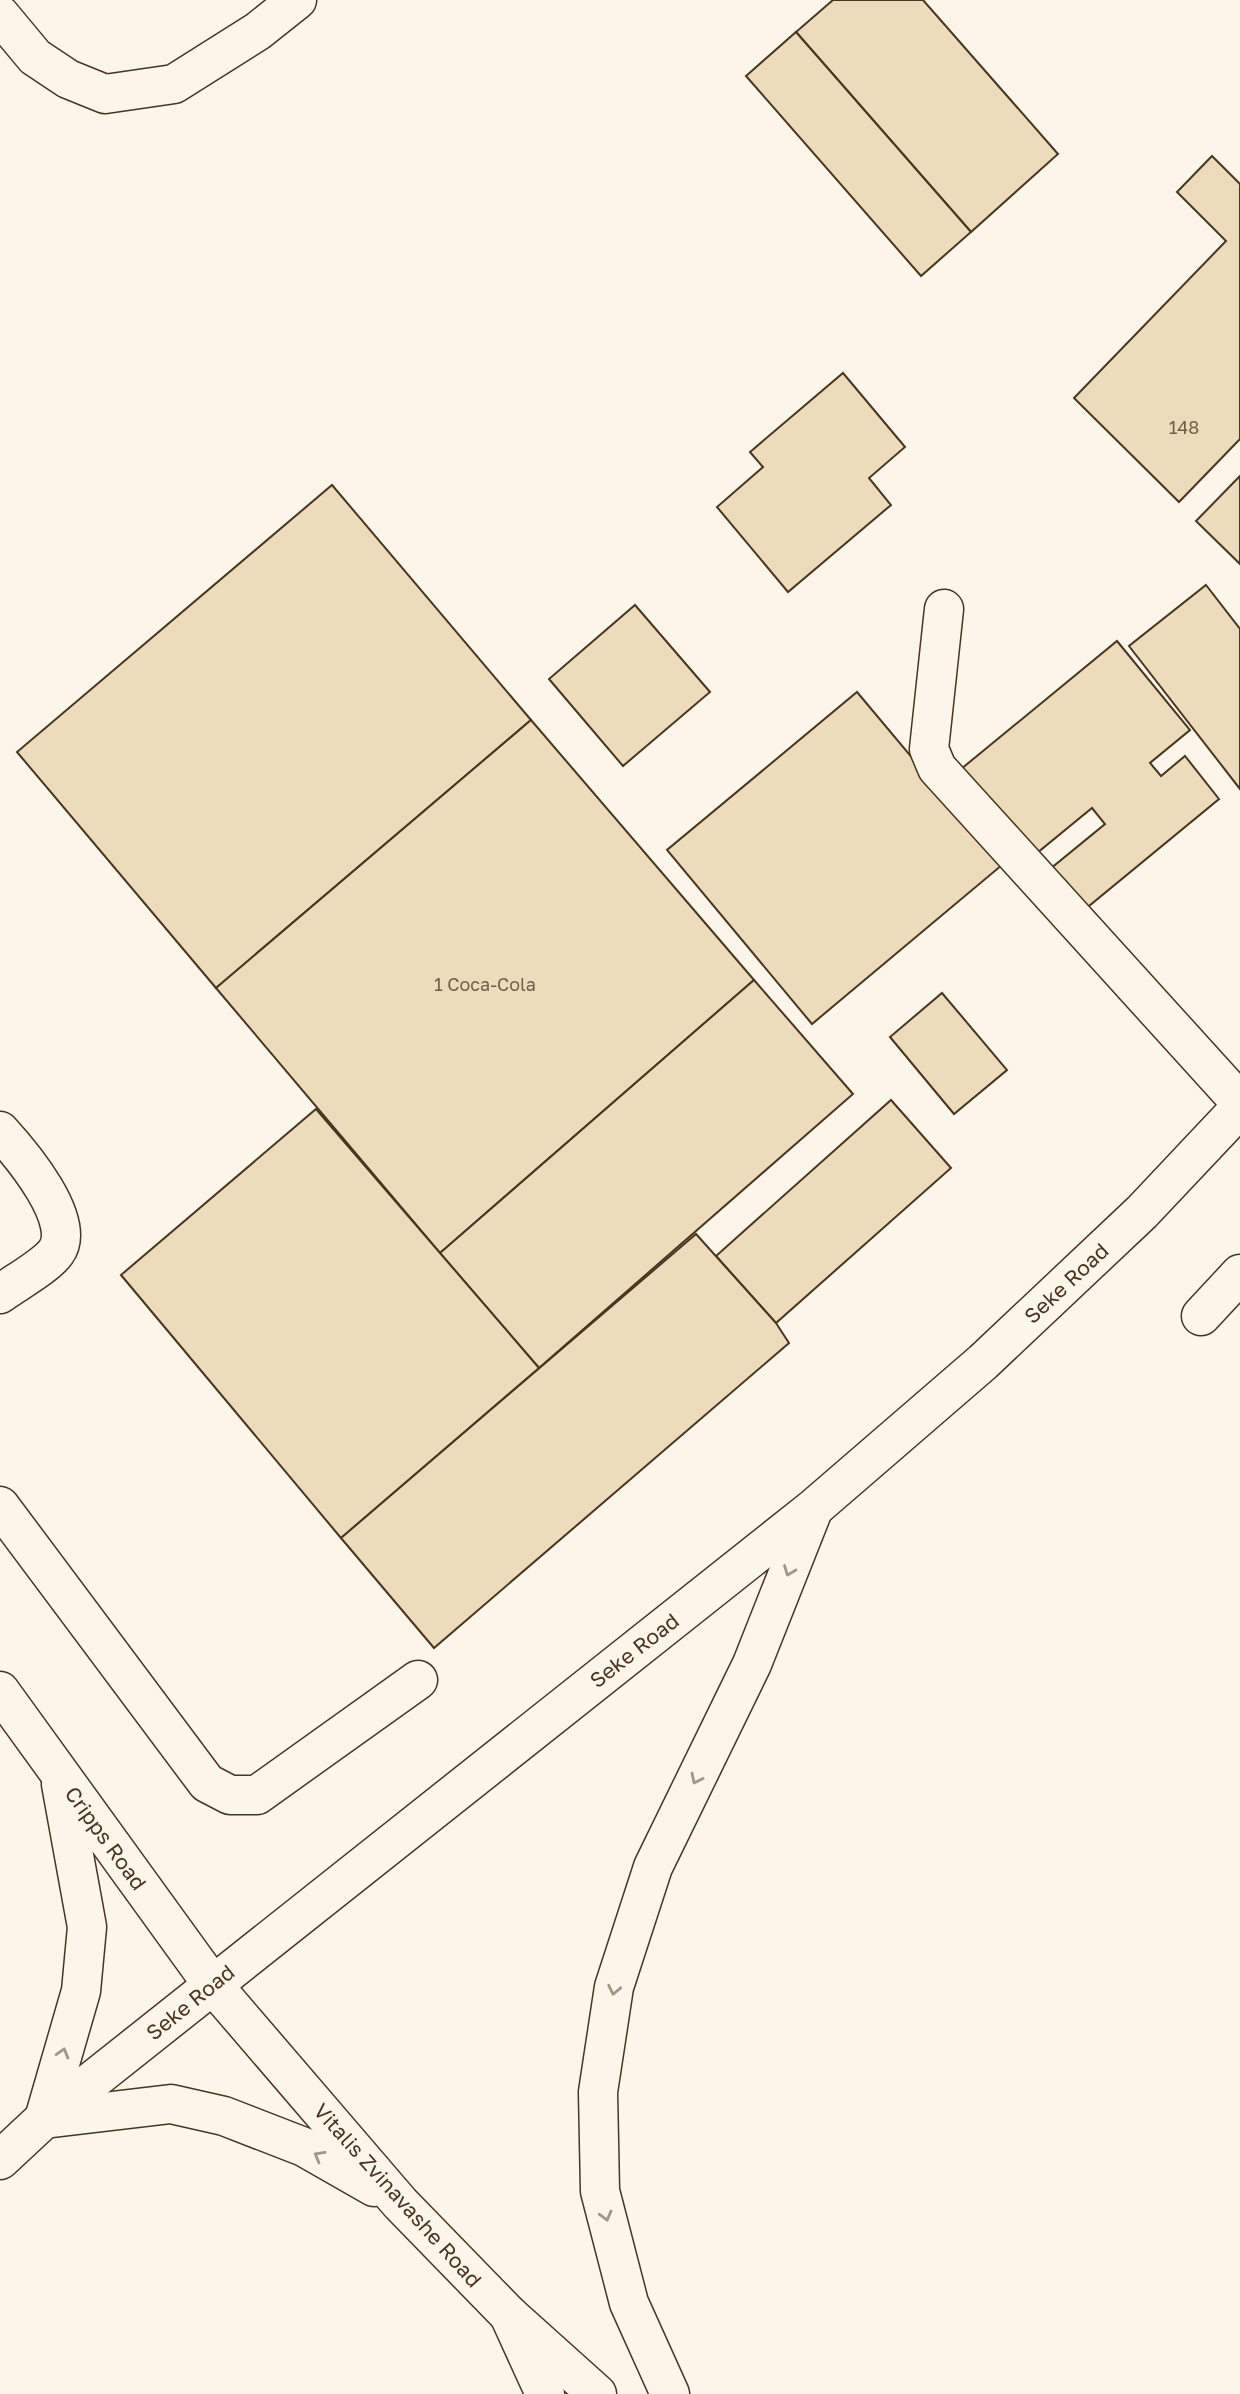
<svg xmlns="http://www.w3.org/2000/svg" width="1240" height="2394" viewBox="0 0 1240 2394" font-family="'Golos Text',sans-serif">
  <rect width="100%" height="100%" fill="#fbf6e9"/>
  <g fill="#ecdcbc" stroke="#4a3520" stroke-width="2">
    <polygon points="833,0 923,0 1058,154 971,232 796,32"/>
    <polygon points="796,32 971,232 921,276 746,76"/>
    <polygon points="1212,156 1240,184 1240,439 1179,502 1074,398 1226,241 1177,192"/>
    <polygon points="843,373 905,447 869,478 891,505 788,592 717,507 763,467 750,452"/>
    <polygon points="1240,476 1240,564 1196,521"/>
    <polygon points="332,485 531,720 216,988 17,752"/>
    <polygon points="1206,585 1240,629 1240,789 1129,646"/>
    <polygon points="635,605 710,692 623,766 549,679"/>
    <polygon points="1117,641 1190,730 1150,763 1161,776 1185,756 1219,799 1078,915 1044,874 1105,824 1092,808 1026,862 955,774"/>
    <polygon points="857,692 1002,865 812,1024 667,850"/>
    <polygon points="531,720 754,980 440,1253 216,988"/>
    <polygon points="754,980 853,1094 539,1368 440,1253"/>
    <polygon points="942,993 1007,1070 954,1114 890,1037"/>
    <polygon points="891,1100 951,1168 776,1323 716,1256"/>
    <polygon points="316,1109 539,1368 341,1538 121,1275"/>
    <polygon points="696,1234 776,1323 789,1343 434,1648 341,1538"/>
  </g>
  <g fill="none" stroke-linecap="round" stroke-linejoin="round">
    <g stroke="#4a3520" stroke-width="41">
      <g id="minor">
        <polyline points="0,15 35,57 68,79 105,94 174,84 258,31 297,0"/>
        <polyline points="944,609 929,749 937,768 1240,1102"/>
        <path d="M0,1131C21,1154 78,1221 56,1252C46,1266 15,1283 0,1294"/>
        <polyline points="1201,1316 1240,1274"/>
        <polyline points="0,1506 207,1783 230,1795 257,1795 418,1680"/>
        <polyline points="509,2315 545,2394"/>
      </g>
    </g>
    <g stroke="#4a3520" stroke-width="41">
      <g id="major">
        <polyline points="0,1691 212,1984 400,2203 509,2315 597,2394"/>
        <polyline points="44,2119 171,2104 224,2116 304,2147 374,2187"/>
        <polyline points="44,2119 81,1991 87,1927 61,1784"/>
        <polyline points="0,2160 44,2119 814,1508 983,1362 1142,1212 1240,1108"/>
        <polyline points="670,2394 629,2303 600,2191 598,2092 614,1987 653,1867 752,1664 813,1510"/>
      </g>
    </g>
    <use href="#minor" stroke="#fbf6e9" stroke-width="38"/>
    <use href="#major" stroke="#fbf6e9" stroke-width="38"/>
  </g>
  <defs><path id="oneway-chevron" d="M-2-3.5L2.5 0L-2 3.5" fill="none" stroke-width="1.6" stroke-linecap="round" stroke-linejoin="round" transform="scale(1.75)"/></defs>
  <g stroke="#a29684">
    <use href="#oneway-chevron" transform="translate(789 1571) rotate(111)"/>
    <use href="#oneway-chevron" transform="translate(696 1779) rotate(116)"/>
    <use href="#oneway-chevron" transform="translate(614 1990) rotate(102)"/>
    <use href="#oneway-chevron" transform="translate(63 2053) rotate(-74)"/>
    <use href="#oneway-chevron" transform="translate(319 2156) rotate(-150)"/>
    <use href="#oneway-chevron" transform="translate(606 2216) rotate(75)"/>
  </g>
  <g text-anchor="middle" dominant-baseline="central" stroke-width="5" stroke-linejoin="round" paint-order="stroke">
    <g font-size="18" fill="#725f47">
      <text x="1184" y="427">148</text>
      <text x="485" y="984">1 Coca-Cola</text>
    </g>
    <g font-size="21" fill="#4a3520" stroke="#fbf6e9">
      <text transform="translate(1066 1283) rotate(-43)">Seke Road</text>
      <text transform="translate(634 1650) rotate(-38)">Seke Road</text>
      <text transform="translate(106 1838) rotate(54)">Cripps Road</text>
      <text transform="translate(190 2002) rotate(-39)">Seke Road</text>
      <text transform="translate(398 2195) rotate(48)">Vitalis Zvinavashe Road</text>
    </g>
  </g>
</svg>
